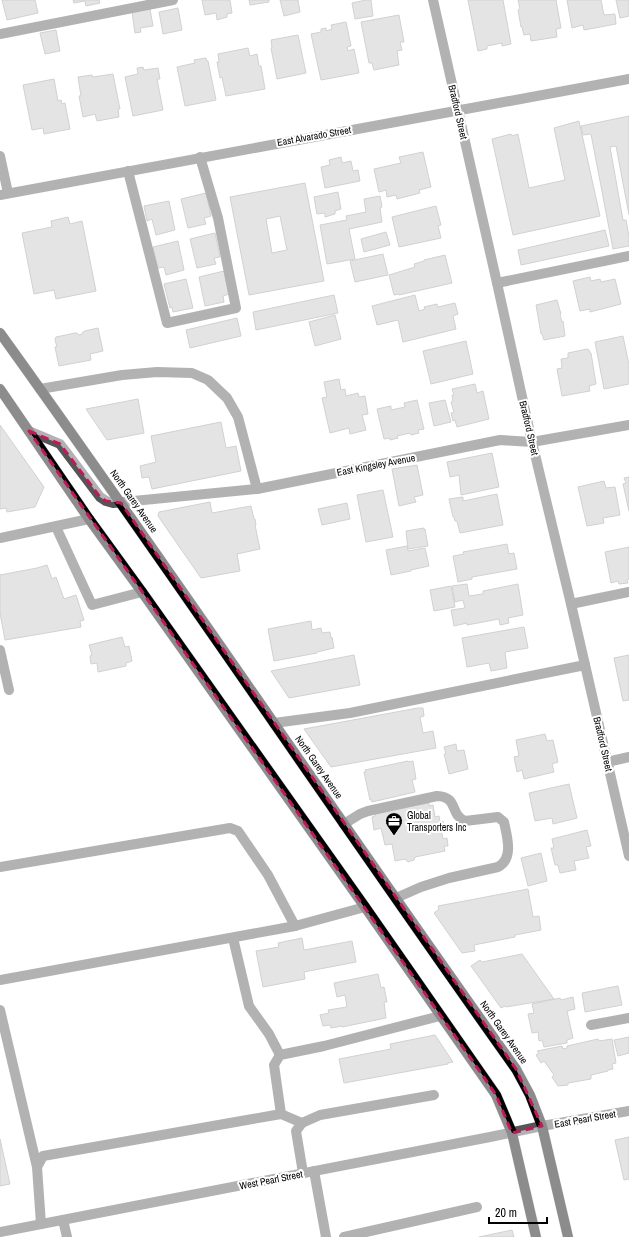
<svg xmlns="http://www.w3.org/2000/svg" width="629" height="1237" viewBox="0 0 629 1237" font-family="'Archivo Narrow',sans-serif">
  <rect width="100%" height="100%" fill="#fff"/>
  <g fill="#c4c4c4" stroke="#999" fill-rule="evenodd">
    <polygon points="2,0 35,0 38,13 7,20"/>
    <polygon points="73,0 99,0 100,3 86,6 85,1 74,3"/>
    <polygon points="202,0 230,0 232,13 227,14 227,17 217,20 216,13 205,15"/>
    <polygon points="249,0 269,0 269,2 250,5"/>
    <polygon points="280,0 298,0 300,12 284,16"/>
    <polygon points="366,0 371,0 373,16 355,19 352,3"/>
    <polygon points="468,0 503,0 511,44 502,46 502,43 487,46 487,49 478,51"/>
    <polygon points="518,0 556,0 561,28 556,29 557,37 531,41 530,34 524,35 522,27 521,27 518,10 520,9"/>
    <polygon points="567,0 601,0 604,15 615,14 616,24 584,30 583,25 572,28"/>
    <polygon points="616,0 629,0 629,16 620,18"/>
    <polygon points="178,8 182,30 163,34 159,12"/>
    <polygon points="150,9 153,26 140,28 141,32 135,33 132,12"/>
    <polygon points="399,15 404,42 400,42 402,50 397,51 399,65 374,70 372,63 369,63 361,22"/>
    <polygon points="346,22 351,46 347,47 348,51 354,49 359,73 321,80 311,34 321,32 321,29 326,28 326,31 332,29 331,25"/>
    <polygon points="56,30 60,51 45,54 40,33"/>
    <polygon points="298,35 306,73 277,79 271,48 272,48 271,40"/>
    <polygon points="248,48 250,56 257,54 259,66 261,66 265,89 226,96 222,77 220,78 217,62 219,62 218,54"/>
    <polygon points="206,58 207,61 208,61 216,100 185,106 177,67 195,63 194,60"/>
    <polygon points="143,67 144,70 158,68 160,79 157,79 163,110 133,116 125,77 138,74 137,68"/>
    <polygon points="113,74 120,109 118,109 119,117 97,121 95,114 83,117 79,96 81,96 78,77 92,75 93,77"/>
    <polygon points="54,79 58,101 61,100 62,104 65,103 70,129 44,134 43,128 32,130 23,85"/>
    <polygon points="629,116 629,215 616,146 610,147 623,220 626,220 629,237 629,246 613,249 591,134 583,135 581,126"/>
    <polygon points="579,121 600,216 513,235 492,139 511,134 512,136 518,134 529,188 565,180 554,128"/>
    <polygon points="423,152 431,187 419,190 420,193 397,199 396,195 387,197 386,190 379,192 374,169 401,163 399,157"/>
    <polygon points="341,157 342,163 351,161 353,171 358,170 360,181 325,188 321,167 330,165 329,160"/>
    <path d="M305,183L324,281L249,295L230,197ZM280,216L287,250L272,253L266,219Z"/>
    <polygon points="338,192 341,209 335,211 335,214 325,217 325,213 317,214 314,197"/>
    <polygon points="206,193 211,216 204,218 206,224 188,228 181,199"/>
    <polygon points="380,196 382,207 380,208 382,222 349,229 355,259 327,264 320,225 347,220 346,216 366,212 364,199"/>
    <polygon points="169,201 175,230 156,235 152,219 147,221 144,206"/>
    <polygon points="436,206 441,225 438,226 441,238 399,247 392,217"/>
    <polygon points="68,217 70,224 82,221 96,291 56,299 54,290 34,294 22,233 52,227 51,221"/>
    <polygon points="605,230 609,246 521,265 518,250"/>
    <polygon points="386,232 390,245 364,252 361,239"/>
    <polygon points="215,233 220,257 214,258 216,264 197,268 190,239"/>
    <polygon points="178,241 184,270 166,275 164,267 158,268 153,247"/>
    <polygon points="383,254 388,275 355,282 350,261"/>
    <polygon points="445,255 452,283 399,295 399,294 394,295 389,275 415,267 414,264 424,261 424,260"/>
    <polygon points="224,271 229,294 223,296 224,302 205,306 199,277"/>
    <polygon points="590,277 591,281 600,279 601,282 615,279 621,304 590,312 590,309 580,311 573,281"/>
    <polygon points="186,279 193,308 173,312 172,307 170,308 164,284"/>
    <polygon points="334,295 338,313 256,330 253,312"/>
    <polygon points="415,295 419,311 425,309 424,307 437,304 438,307 455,303 458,314 453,316 456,329 403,342 398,320 377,325 372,306"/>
    <polygon points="557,300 561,314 560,315 562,322 563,321 565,336 544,340 542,334 541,334 536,305"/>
    <polygon points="335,315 341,339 315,346 309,322"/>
    <polygon points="237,318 241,336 190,348 186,330"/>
    <polygon points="98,328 103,351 90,354 91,360 59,366 55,347 57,347 55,340 56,337 75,333 77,333 79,335 82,334 83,332 85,331"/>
    <polygon points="623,336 629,365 629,384 604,389 595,342"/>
    <polygon points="466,341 473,374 431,384 423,351"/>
    <polygon points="587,349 589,350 590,353 591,353 596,384 589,386 590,391 562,396 557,369 562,368 561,359 568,358 568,353"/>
    <polygon points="339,379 341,390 345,389 346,396 358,393 359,397 365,396 368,414 362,415 366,430 350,434 349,428 330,433 322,398 327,397 324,382"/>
    <polygon points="475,384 477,393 483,391 489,419 457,427 455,420 453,421 451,413 454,412 451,402 453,401 452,395 454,395 452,389"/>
    <polygon points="138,399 144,433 107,440 86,409"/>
    <polygon points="417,400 424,429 418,430 419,433 411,435 410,433 397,436 398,438 390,440 390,438 384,439 377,409 391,406 391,410 405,407 404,403"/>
    <polygon points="445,400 451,422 434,426 429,403"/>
    <polygon points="221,422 226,448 236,446 241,471 152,489 149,477 142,478 140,466 156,462 151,436"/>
    <polygon points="0,425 44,487 35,507 7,512 6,508 0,509"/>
    <polygon points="492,453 499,487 461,495 459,475 450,477 447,462"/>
    <polygon points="417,465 423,495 414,497 416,502 399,506 392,469"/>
    <polygon points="629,477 629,511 623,484 626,483 624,478"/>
    <polygon points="604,481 606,488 615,487 620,515 603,518 604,523 587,526 578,487"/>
    <polygon points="383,490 393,537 366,542 357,495"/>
    <polygon points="497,494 503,525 460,533 457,521 455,521 454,517 453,517 449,499 463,497 463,501"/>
    <polygon points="210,502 212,513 251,506 254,519 255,519 256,525 255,525 260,549 237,554 240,571 201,578 158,516 159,512"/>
    <polygon points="347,503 350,519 322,525 318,509"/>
    <polygon points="424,528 424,530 425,529 428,546 408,549 406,531"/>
    <polygon points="507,544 509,554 514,553 517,569 472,577 472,579 458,582 453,556 464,554 463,552"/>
    <polygon points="407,546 408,551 425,548 429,566 411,570 411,571 391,575 386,550"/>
    <polygon points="629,547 629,579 627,580 628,583 619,584 618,581 611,583 605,552"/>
    <polygon points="47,565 52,579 56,577 64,599 76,595 84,620 80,621 81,627 5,640 0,613 0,575 37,568"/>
    <polygon points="467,584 469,596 483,594 483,591 518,584 523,615 508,618 509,623 500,625 499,619 467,625 467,623 454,626 451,610 465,608 463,600 455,602 452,586"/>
    <polygon points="451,586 455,607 434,611 430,590"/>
    <polygon points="311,621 312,630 321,628 322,633 330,632 331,638 332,637 334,648 317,652 317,653 274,661 268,629"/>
    <polygon points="524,627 528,648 505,652 507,668 491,671 489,663 467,667 462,638"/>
    <polygon points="122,637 125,647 129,646 132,661 126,663 126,666 98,672 97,663 91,664 90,656 92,655 89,645"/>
    <polygon points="354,655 360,685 289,698 271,671"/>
    <polygon points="629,655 629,700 623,701 614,658"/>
    <polygon points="418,708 423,708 424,716 420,717 423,733 433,731 436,748 331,767 304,729"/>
    <polygon points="545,734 547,741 553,740 558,762 552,764 554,772 524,779 522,770 517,772 514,757 519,756 516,740"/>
    <polygon points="456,744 457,751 464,750 468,769 449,774 444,754 446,754 444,747"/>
    <polygon points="408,761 408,762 413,761 416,779 412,780 415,792 372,802 372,800 370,800 364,772 366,772 365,770"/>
    <polygon points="569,784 577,818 553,824 552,818 535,821 529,793"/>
    <polygon points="429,803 429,806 433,805 435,817 439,816 440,822 443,821 445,829 441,829 443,839 447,838 448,846 444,846 445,851 415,857 414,860 408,862 405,859 395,861 392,844 385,845 381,828 374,830 372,817 375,816 375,813"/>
    <polygon points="587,830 591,846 586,847 589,858 574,861 576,870 560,873 558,865 555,865 551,848 554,848 552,839"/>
    <polygon points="541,853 547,881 528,886 521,858"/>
    <polygon points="528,889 533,917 539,916 541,930 515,935 515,937 474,945 475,951 462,953 434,913 439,909 438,906"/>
    <polygon points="302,938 304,950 352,941 356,962 304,972 305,979 263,987 256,951 279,947 278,943"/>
    <polygon points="522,954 554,999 506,1007 505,1006 501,1008 471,966 480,960 482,962"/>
    <polygon points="378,974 381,988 384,987 387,1002 384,1002 386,1018 342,1027 342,1026 331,1028 330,1025 323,1026 320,1015 329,1013 328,1010 347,1007 345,995 337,997 334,983"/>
    <polygon points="618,986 622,1005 585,1012 582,993"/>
    <polygon points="573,997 575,1009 567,1011 573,1038 567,1040 567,1043 544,1047 542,1040 539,1041 538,1032 532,1033 528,1014 534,1013 532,1004 560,998 561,1000"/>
    <polygon points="435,1035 453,1062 448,1063 448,1064 344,1083 339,1059 391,1049 390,1044"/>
    <polygon points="629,1037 629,1053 618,1056 614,1040"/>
    <polygon points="598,1039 599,1041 612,1039 616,1063 612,1064 613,1069 608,1070 608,1071 591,1075 591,1079 568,1083 568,1085 558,1086 552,1077 554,1075 544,1061 541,1063 536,1055 539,1053 537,1051 562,1046 563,1049 567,1048 567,1046"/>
    <polygon points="629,1137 629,1179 624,1180 615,1140"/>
    <polygon points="0,1139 10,1184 0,1186"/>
    <polygon points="512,1230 514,1237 479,1237"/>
  </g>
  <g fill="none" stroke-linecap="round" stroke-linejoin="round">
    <g stroke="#dbdbdb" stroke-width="11">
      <g id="major">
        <path d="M0,333C175,576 342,825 516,1069L530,1095L542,1126L568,1237"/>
        <polyline points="0,389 89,519 142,592 365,907 496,1095 512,1133 536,1237"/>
      </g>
    </g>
    <g stroke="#555" stroke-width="10">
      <polyline points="433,0 497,283 532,442 571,604 629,856"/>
      <polyline points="0,34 173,0"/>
      <polyline points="0,156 8,193"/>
      <polyline points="128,171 167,323 236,308 218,218 200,157"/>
      <polyline points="0,195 629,79"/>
      <polyline points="497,283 629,256"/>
      <polyline points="40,389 122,375 157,372 192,373 208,380 227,398 238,417 257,489"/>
      <polyline points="29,431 60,444 100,497 106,501 113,503 257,489 500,440 532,442 629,425"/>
      <polyline points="56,527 92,605 142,592"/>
      <polyline points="0,538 89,519"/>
      <polyline points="571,604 629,592"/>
      <polyline points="0,650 9,690"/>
      <polyline points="274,723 350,713 585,665"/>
      <polyline points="607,762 629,757"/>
      <path d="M344,824L360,814L368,811L437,796C459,797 449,814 465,821L498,817L504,822C507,836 514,859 498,867L449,878L421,887L396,898"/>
      <polyline points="0,867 230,828 238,831 268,875 295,926"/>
      <polyline points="233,938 249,1006 269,1034 280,1055"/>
      <polyline points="0,980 295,926 365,907"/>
      <polyline points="0,1010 37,1167"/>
      <polyline points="591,1025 629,1018"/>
      <polyline points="281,1114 274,1065 280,1055 324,1046 440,1016"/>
      <polyline points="314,1171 326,1237"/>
      <polyline points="303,1173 296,1131 302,1123 320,1115 434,1095"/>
      <polyline points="63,1220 67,1237"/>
      <polyline points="41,1224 37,1167 43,1156 281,1114 302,1123"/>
      <polyline points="0,1232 490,1137 542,1126 629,1111"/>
      <polyline points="344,1237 477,1207"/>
    </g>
    <use href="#major" stroke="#000" stroke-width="10"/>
  </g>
  <path d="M0 0H629V1237H0ZM29,431L60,444L100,497L106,501L121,503L516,1069L542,1126L512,1133L496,1095L481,1073Z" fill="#fff" fill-opacity=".55" fill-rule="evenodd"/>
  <path fill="none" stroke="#c2185b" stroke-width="3" stroke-dasharray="8 5" stroke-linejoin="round" d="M29,431L60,444L100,497L106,501L121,503L516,1069L542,1126L512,1133L496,1095L481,1073Z"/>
  <defs>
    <g id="office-pin" transform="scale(0.9)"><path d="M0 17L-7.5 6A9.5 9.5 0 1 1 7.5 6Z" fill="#000" stroke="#fff"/><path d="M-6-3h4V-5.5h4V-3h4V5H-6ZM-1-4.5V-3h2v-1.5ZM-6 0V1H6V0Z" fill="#fff"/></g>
  </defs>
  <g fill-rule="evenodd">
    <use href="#office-pin" x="394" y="821"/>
  </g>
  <g text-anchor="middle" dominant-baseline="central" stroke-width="4" stroke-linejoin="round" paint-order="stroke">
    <g font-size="10" fill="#000" stroke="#fff">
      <text transform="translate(458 112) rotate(77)">Bradford Street</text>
      <text transform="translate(314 136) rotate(-10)">East Alvarado Street</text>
      <text transform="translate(529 428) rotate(77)">Bradford Street</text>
      <text transform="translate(376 465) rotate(-11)">East Kingsley Avenue</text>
      <text transform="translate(134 501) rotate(55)">North Garey Avenue</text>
      <text transform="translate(603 744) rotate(77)">Bradford Street</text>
      <text transform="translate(319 767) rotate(55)">North Garey Avenue</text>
      <text transform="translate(504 1032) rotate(55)">North Garey Avenue</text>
      <text transform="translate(585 1119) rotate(-10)">East Pearl Street</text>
      <text transform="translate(271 1180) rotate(-11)">West Pearl Street</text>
    </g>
    <g font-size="10" fill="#000" stroke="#fff" text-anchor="start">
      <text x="407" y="815">Global<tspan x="407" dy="12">Transporters Inc</tspan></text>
    </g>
  </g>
  <path d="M489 1217v6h58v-6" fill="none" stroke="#000000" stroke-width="2"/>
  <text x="495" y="1217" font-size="12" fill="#000000" stroke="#ffffff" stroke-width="3" paint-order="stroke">20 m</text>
</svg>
